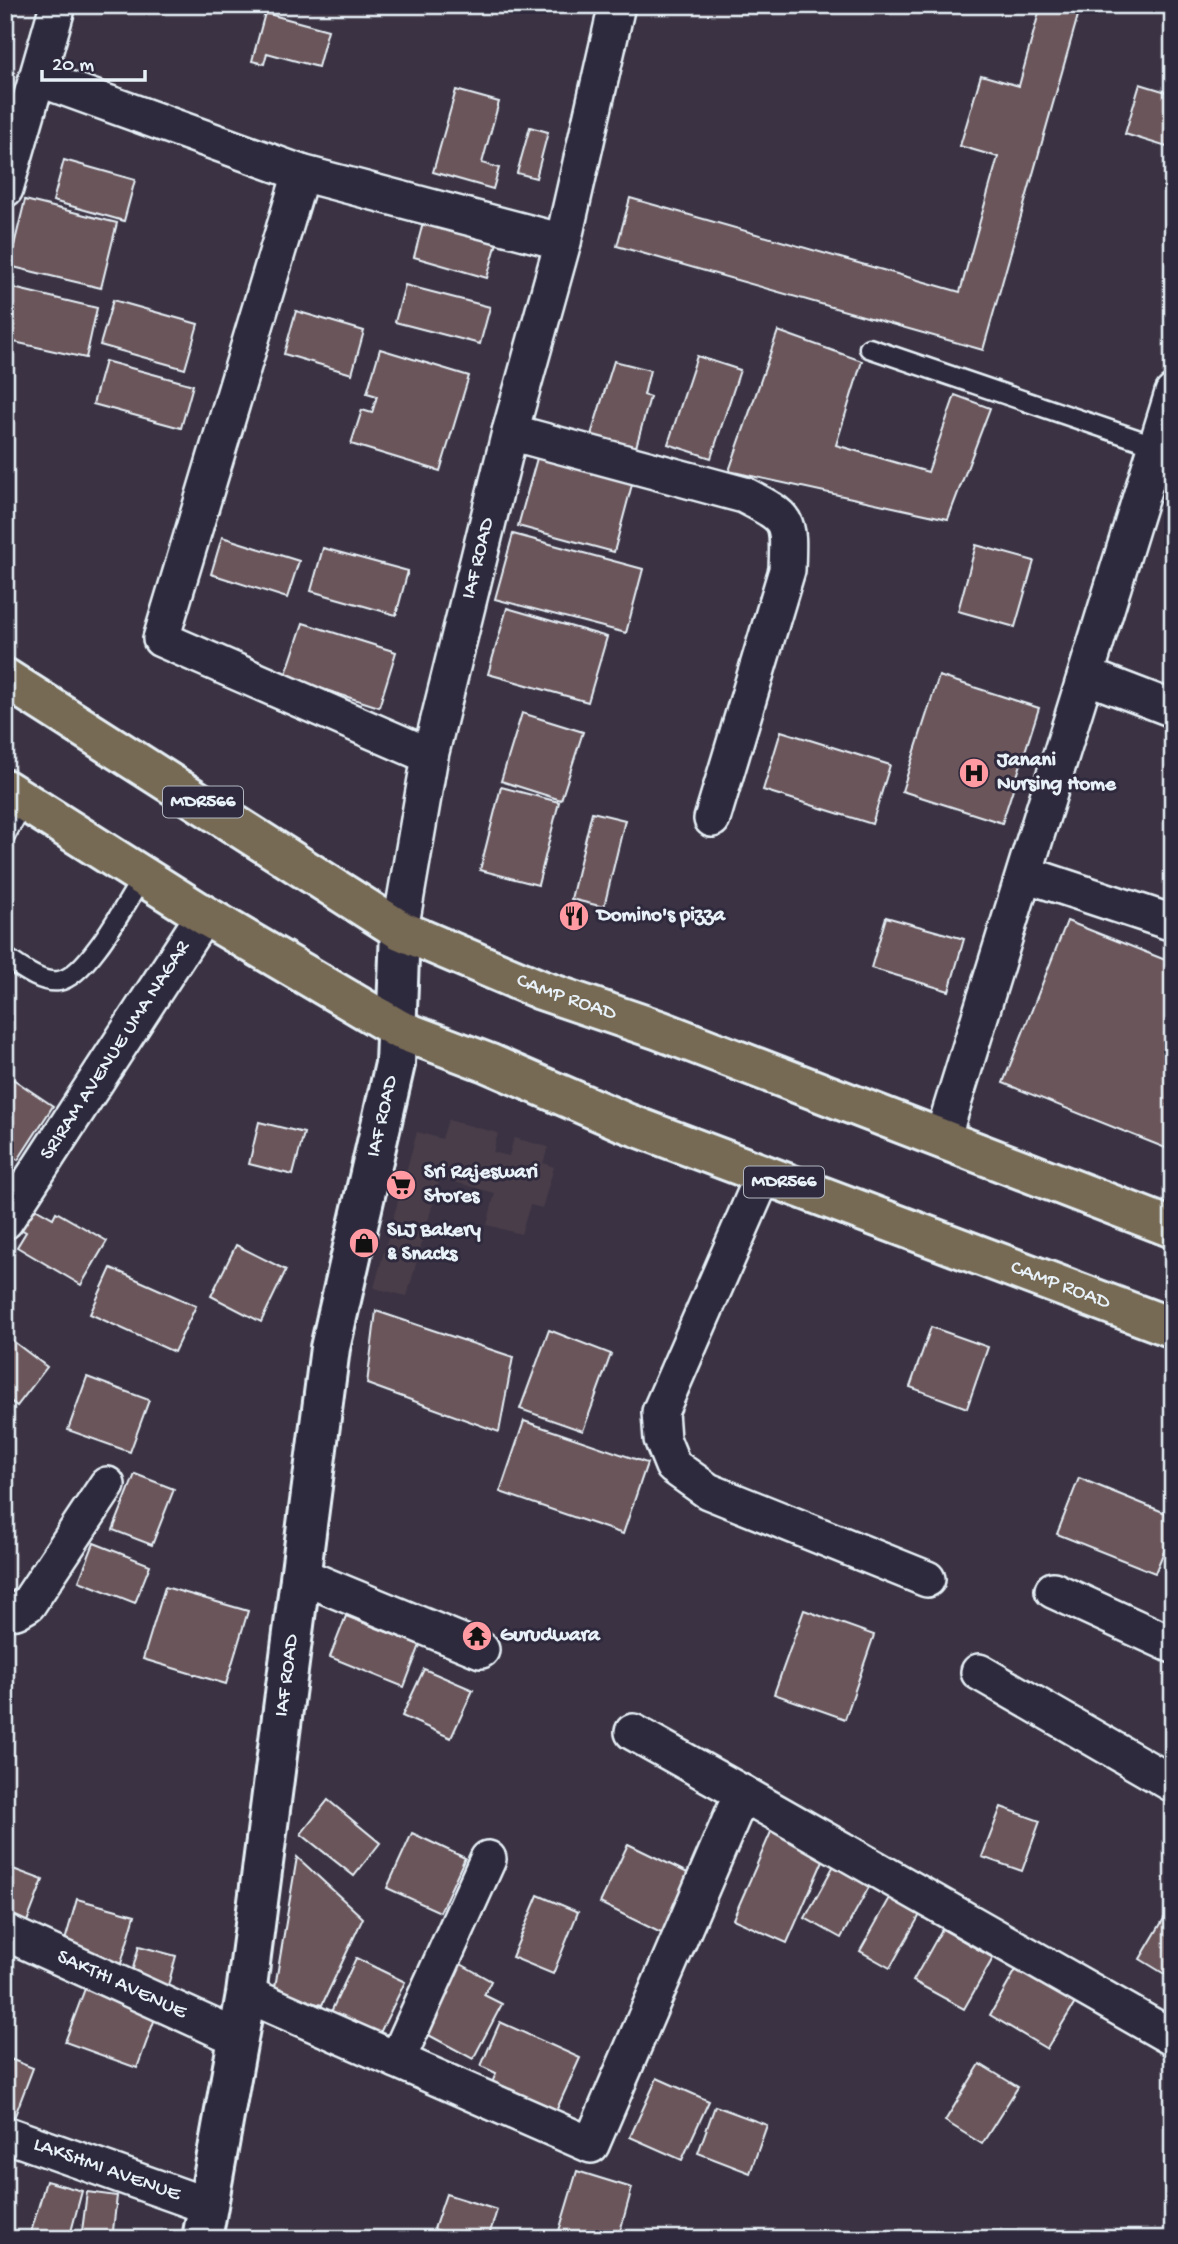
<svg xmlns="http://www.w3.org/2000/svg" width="1178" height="2244" viewBox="0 0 1178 2244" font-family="'Gochi Hand',sans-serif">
  <rect width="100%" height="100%" fill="#3b3343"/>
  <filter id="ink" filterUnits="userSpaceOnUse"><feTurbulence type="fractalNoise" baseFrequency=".0143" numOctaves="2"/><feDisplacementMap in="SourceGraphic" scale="14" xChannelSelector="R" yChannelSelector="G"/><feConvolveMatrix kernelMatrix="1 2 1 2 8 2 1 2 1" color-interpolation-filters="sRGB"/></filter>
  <g filter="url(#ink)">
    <polygon fill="#493d4a" points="448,1120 498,1133 493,1152 509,1156 514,1138 548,1147 543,1163 554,1167 542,1208 530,1205 521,1234 487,1225 495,1193 440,1178 407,1296 374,1288 417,1132 442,1139"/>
    <g fill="#6a555a" stroke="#e8f1f8" stroke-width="2">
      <polygon points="1041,5 1081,5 983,350 617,246 630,198 960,292 998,157 960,146 981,75 1019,86"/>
      <polygon points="265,13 328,30 318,67 267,53 264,64 252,61"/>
      <polygon points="1140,84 1173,94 1173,149 1125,134"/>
      <polygon points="456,90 499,102 482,163 499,168 493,189 433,172"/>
      <polygon points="530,127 548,132 536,178 517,173"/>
      <polygon points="64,160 135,180 124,221 53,201"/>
      <polygon points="25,200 117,223 101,288 9,266"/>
      <polygon points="424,219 498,239 487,278 414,257"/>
      <polygon points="405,285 490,307 480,344 395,322"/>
      <polygon points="5,286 97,308 86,358 5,340"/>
      <polygon points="113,300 198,324 185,369 100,345"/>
      <polygon points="296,311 364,331 352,374 284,354"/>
      <polygon points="778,331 862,361 836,445 928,472 955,395 990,408 948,519 729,471"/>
      <polygon points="380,349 469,376 440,471 351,444 362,410 372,413 377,396 367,393"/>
      <polygon points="697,356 740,370 711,458 668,444"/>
      <polygon points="105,361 193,385 181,428 93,404"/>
      <polygon points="614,361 650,370 644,395 650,397 636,447 591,435"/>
      <polygon points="539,451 634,477 614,552 518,526"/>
      <polygon points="513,534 643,569 626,633 495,599"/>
      <polygon points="222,537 299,561 287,598 211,574"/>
      <polygon points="976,545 1034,561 1015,627 958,611"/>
      <polygon points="323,548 408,571 396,615 311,591"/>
      <polygon points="507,608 607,637 588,702 488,674"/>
      <polygon points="303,623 396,652 379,707 285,677"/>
      <polygon points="939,676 1039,708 1002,823 902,791"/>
      <polygon points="522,713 583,732 561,800 501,781"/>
      <polygon points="781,731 890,765 872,824 763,790"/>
      <polygon points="501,787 559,802 538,885 480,870"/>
      <polygon points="592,812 625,820 604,907 571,899"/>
      <polygon points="886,917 964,939 949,991 871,968"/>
      <polygon points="1067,921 1173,963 1173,1151 1003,1083"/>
      <polygon points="13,1079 53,1106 18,1160 5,1152 5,1090"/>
      <polygon points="259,1122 304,1133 293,1175 249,1164"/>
      <polygon points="30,1205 53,1218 56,1212 107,1241 81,1285 17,1247 26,1232 17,1227"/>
      <polygon points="236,1245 286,1270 261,1322 211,1296"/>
      <polygon points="111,1268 196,1306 174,1352 90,1314"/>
      <polygon points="376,1311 513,1357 499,1432 367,1384"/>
      <polygon points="931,1327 988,1347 967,1408 910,1387"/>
      <polygon points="549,1330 611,1354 583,1431 520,1409"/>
      <polygon points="5,1335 47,1367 17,1406 5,1397"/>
      <polygon points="87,1377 149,1400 130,1452 68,1430"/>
      <polygon points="524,1421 647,1463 623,1534 500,1492"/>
      <polygon points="135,1474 174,1489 152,1545 113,1530"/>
      <polygon points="1079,1478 1173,1516 1173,1530 1155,1573 1057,1534"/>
      <polygon points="94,1543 150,1565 135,1603 79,1581"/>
      <polygon points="165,1587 248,1611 226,1684 143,1659"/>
      <polygon points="804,1610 874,1635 845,1719 774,1694"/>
      <polygon points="346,1616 420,1645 404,1687 330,1657"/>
      <polygon points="424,1669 473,1690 451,1738 402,1716"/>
      <polygon points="328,1800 380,1843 354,1876 301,1834"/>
      <polygon points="1001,1807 1040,1821 1022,1871 982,1857"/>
      <polygon points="774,1825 828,1849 787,1943 733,1919"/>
      <polygon points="412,1833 465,1858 440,1912 387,1888"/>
      <polygon points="628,1844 698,1878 669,1937 600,1903"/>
      <polygon points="297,1857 363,1918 322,2005 274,1993"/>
      <polygon points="838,1858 874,1878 841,1938 805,1918"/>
      <polygon points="5,1866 43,1880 23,1932 5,1925"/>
      <polygon points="538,1895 578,1912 553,1974 512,1957"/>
      <polygon points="891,1896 921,1913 890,1968 860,1951"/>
      <polygon points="77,1899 135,1915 120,1967 62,1951"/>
      <polygon points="1172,1905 1173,1975 1171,1978 1140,1959"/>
      <polygon points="942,1929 993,1958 964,2009 913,1981"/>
      <polygon points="139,1946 176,1956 166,1993 129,1983"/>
      <polygon points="356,1958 405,1982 378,2037 330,2014"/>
      <polygon points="459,1963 491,1981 484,1995 502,2004 473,2059 423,2032"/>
      <polygon points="1020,1963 1078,1998 1047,2049 990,2015"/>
      <polygon points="86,1986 157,2013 137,2068 65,2042"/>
      <polygon points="500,2022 580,2058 556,2111 492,2083 496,2073 481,2066"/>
      <polygon points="5,2057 33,2068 14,2118 5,2115"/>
      <polygon points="980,2064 1018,2087 982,2144 945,2121"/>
      <polygon points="657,2078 709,2101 682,2160 630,2137"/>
      <polygon points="715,2106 767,2125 750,2173 698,2153"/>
      <polygon points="577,2171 632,2188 618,2239 586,2239 559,2231"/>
      <polygon points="46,2181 82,2191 69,2239 29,2239"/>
      <polygon points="87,2192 117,2196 112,2239 81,2239"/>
      <polygon points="446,2194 497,2210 488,2239 466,2239 434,2229"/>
    </g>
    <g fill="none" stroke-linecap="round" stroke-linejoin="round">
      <g stroke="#e8f1f8" stroke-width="23">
        <g id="service">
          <polyline points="869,348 1157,446"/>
          <polyline points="5,836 25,801"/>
          <path d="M5,957C20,967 41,984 59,981C88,976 127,901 143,876"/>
        </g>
      </g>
      <g stroke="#e8f1f8" stroke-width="40">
        <g id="minor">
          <polyline points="38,78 301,173 563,242"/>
          <polyline points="301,173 161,639 430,756"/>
          <polyline points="5,189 58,5"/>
          <path d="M510,432L744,495C790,519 789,518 787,570L712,819"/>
          <polyline points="1087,676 1173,709"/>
          <polyline points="1025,874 1173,923"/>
          <path id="s1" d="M400,930L430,756L510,432L563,242L617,5"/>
          <polyline points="942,1139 1173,393"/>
          <polyline points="764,1174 660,1412 662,1439 673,1466 708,1491 927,1579"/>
          <path id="s2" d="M5,1221L204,915"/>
          <polyline points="299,1575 481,1650"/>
          <polyline points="1053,1590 1173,1645"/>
          <polyline points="5,1612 16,1611 28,1604 107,1485"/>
          <polyline points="979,1672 1173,1784"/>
          <polyline points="633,1732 742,1793"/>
          <path id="s3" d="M5,1932L238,2038"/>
          <polyline points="246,1994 591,2145 742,1793 1173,2038"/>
          <polyline points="397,2060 488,1859"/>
          <path id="s4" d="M5,2134L208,2206"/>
        </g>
      </g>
      <g stroke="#e8f1f8" stroke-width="44">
        <g id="tertiary">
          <path id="s5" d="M202,2239L246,1994L330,1348L395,1064L400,930"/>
        </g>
      </g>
      <g stroke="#e8f1f8" stroke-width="44">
        <g id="primary">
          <path id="s6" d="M5,678L400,930L541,990L659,1030L1173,1228"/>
          <path id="s7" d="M5,789L204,915L398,1029L488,1063L624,1122L1173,1328"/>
        </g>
      </g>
      <use href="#service" stroke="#2f2a3d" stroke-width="18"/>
      <use href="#minor" stroke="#2f2a3d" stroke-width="35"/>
      <use href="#tertiary" stroke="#2f2a3d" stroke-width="38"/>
      <use href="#primary" stroke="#766a55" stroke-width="38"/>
    </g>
  </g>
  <defs>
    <g id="hospital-disc" transform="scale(1.575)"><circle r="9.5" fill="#ff9aa2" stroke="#2f2a3d"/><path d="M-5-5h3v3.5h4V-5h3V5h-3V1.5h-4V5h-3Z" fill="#111"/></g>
    <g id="restaurant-disc" transform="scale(1.575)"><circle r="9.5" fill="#ff9aa2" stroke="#2f2a3d"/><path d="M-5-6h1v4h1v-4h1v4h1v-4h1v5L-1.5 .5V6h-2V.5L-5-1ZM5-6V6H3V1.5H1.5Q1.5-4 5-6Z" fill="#111"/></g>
    <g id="supermarket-disc" transform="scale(1.575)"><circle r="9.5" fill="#ff9aa2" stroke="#2f2a3d"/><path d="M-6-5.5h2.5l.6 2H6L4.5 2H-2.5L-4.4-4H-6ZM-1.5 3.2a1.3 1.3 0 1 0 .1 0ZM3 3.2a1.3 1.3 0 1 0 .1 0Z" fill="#111"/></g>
    <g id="shop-disc" transform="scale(1.575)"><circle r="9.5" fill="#ff9aa2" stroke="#2f2a3d"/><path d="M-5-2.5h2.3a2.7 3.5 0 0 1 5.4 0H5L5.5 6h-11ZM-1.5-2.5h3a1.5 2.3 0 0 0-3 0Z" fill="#111"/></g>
    <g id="temple-disc" transform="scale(1.575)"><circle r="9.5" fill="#ff9aa2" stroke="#2f2a3d"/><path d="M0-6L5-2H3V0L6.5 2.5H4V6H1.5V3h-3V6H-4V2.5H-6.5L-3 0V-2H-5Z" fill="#111"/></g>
  </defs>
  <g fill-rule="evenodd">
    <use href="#hospital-disc" x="974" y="773"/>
    <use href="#restaurant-disc" x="574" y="916"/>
    <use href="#supermarket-disc" x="401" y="1185"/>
    <use href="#shop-disc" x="364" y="1243"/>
    <use href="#temple-disc" x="477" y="1636"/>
  </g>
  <g text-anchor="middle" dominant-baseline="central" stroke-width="6" stroke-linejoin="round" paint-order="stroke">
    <g fill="#2f2a3d" stroke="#b0b5c0" stroke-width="2">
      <rect x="163" y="786.5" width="80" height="31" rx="5"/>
      <rect x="744" y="1166.5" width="80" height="31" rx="5"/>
    </g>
    <g font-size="19" font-weight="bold" fill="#e8f1f8">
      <text x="203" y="802">MDR566</text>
      <text x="784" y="1182">MDR566</text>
    </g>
    <g font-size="21" fill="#e8f1f8" stroke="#2f2a3d">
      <text stroke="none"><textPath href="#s1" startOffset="380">IAF ROAD</textPath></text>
      <text stroke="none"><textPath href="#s6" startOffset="648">CAMP ROAD</textPath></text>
      <text stroke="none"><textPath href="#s2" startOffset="203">SRIRAM AVENUE UMA NAGAR</textPath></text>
      <text stroke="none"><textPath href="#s5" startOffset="1138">IAF ROAD</textPath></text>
      <text stroke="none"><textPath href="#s7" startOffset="1171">CAMP ROAD</textPath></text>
      <text stroke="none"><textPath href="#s5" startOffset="570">IAF ROAD</textPath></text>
      <text stroke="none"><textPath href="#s3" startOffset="128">SAKTHI AVENUE</textPath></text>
      <text stroke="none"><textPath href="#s4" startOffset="108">LAKSHMI AVENUE</textPath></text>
    </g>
    <g font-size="21" font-weight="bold" fill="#e8f1f8" stroke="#2f2a3d" text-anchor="start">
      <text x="997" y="761">Janani<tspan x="997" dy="24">Nursing Home</tspan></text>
      <text x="597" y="916">Domino's pizza</text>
      <text x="424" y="1173">Sri Rajeswari<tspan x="424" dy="24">Stores</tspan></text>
      <text x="387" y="1231">SLJ Bakery<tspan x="387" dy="24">&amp; Snacks</tspan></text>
      <text x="500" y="1636">Gurudwara</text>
    </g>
  </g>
  <rect width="1178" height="2244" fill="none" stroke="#2f2a3d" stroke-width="28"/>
  <rect x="14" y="14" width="1150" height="2216" fill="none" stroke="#e8f1f8" stroke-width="2.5" filter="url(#ink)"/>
  <path d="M42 70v10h103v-10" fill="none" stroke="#e8f1f8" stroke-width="3.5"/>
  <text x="52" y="70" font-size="21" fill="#e8f1f8" stroke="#2f2a3d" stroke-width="5" paint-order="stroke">20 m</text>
</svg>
